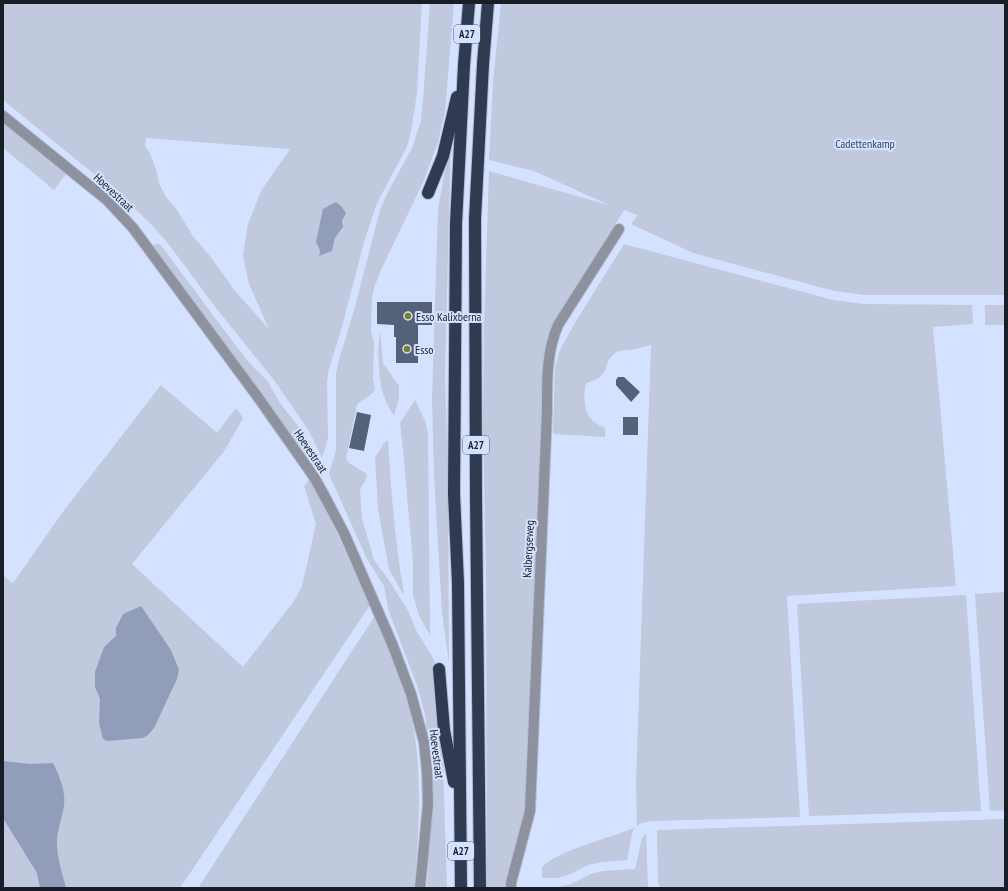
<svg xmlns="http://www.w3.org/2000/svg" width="1008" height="891" viewBox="0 0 1008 891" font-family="'PT Sans Narrow',sans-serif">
  <rect width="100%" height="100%" fill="#d5e2ff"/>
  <g fill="#c0c9dd" fill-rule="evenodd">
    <path d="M3,3H422L417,93L411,132L407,147L377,203L364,242L342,327L329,369L327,381L328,439L322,458L309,431L274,380L216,308L167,242L147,220L116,192L3,100ZM146,138L290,149L261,191L248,224L243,256L249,284L269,329L235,291L213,260L192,235L177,210L166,197L159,183L157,172L150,153L145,146ZM343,227L335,238L332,251L319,255L320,250Z"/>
    <path d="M430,3H454L445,111L438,142L424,180L381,270L374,288L372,298L371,332L374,342L373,378L375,390C370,397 362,399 357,405L346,458L349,463L367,474L366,479L360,489L362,519L374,560L388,579L408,611L416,630L434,660L437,675L443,764L447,888H427L432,807L433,780L432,762L428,742L425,715L418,688L388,609L384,586L366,557L329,474L336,450V374L339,360L356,303L380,210L387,194L412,148L421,121L423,100Z"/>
    <polygon points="501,3 1005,3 1005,295 864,295 834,291 693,253 631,224 638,215 624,210 555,325 526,811 508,888 487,888 486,576 483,426 484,324 489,171 609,205 534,171 489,160 493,82"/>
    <polygon points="3,123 67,173 54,190 3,148"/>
    <polygon points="451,137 445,374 448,477 449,663 442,613 434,476 432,399 438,209"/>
    <polygon points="160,244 230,338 248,361 268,382 280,403 304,434 312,454 314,461 312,466 151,245"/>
    <path d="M624,244L833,300L863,304L972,305L973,324L933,327L956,586L787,596L800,817L652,821L641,823L633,830L627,860L602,862L588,865L568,875L557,878H542V867C562,848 611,838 637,827L636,782L651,345C643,347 635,350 626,350C623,351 620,350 617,352C600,362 614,376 586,383C583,396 583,416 597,424C600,426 602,426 605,428V437L553,434L555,367L560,350L576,321Z"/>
    <rect x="985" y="305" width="20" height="20"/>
    <path d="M380,331L383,363L399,386V399L394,416C390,409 386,403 384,396C378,379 377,349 380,331Z"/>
    <polygon points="161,385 217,433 236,408 243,418 225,450 132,564 243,667 294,601 301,588 305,573 316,524 304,486 311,477 370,605 180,888 3,888 3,576 13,583 65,509"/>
    <polygon points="415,400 426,423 428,434 430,635 419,616 413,595 413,563 403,450 400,423"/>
    <path d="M388,440C391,491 395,543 404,593L403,594L389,569L378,509L375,458L384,443Z"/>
    <polygon points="1005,592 1005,810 990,811 975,594"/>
    <polygon points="966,595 981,811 809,816 797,604"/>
    <path d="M376,614C390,652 407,690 414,730C422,779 419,838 414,888H198Z"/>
    <polygon points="1005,819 1005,888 660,888 658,882 657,830"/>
    <polygon points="646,833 648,888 542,888 542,887 558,887 571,884 591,874 603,871 635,869 642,838"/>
  </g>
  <g fill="#929eb9">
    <polygon points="336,202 341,206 346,213 342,221 343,227 335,238 332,251 319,256 320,250 316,242 323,209"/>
    <polygon points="141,606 171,650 179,670 177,679 154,728 148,735 143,738 107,741 103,739 99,723 100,699 95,687 95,672 104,647 116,636 116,628 123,614"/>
    <path d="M3,761L31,764L53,763C59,775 66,791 64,805C63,816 58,827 57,839C56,855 62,872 66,888H40L37,873L3,818Z"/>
  </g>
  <g fill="#556179">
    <polygon points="377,302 432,302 432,325 418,325 418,363 396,363 396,337 394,337 394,325 377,324"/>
    <polygon points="618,377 624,377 640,392 631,402 616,385 616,380"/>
    <polygon points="357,412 371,415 364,451 349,448"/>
    <rect x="623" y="417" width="15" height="18"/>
  </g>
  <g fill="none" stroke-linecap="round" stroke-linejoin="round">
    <g stroke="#b3bfd8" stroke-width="12">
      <path id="minor" d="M511,888V883L530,811L547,412C547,382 546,353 558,325L619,229"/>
    </g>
    <g stroke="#b3bfd8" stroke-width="12">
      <polyline id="tertiary" points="3,116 107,200 133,228 260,400 314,477 325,497 344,533 393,646 411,694 424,742 427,771 428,804 420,888"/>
    </g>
    <g stroke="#b3bfd8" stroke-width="14">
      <g id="motorway">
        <polyline points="428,193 443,156 457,97"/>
        <polyline points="439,669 444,730 454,782"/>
        <polyline points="461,888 458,583 454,494 456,224 464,65 469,3"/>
        <polyline points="480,888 476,494 475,219 483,64 488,3"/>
      </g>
    </g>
    <use href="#minor" stroke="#8d929e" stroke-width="10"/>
    <use href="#tertiary" stroke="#8d929e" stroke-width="10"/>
    <use href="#motorway" stroke="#303b51" stroke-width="12"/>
  </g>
  <g fill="#77812d" stroke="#d5e2ff" stroke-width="1.5">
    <circle cx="408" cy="316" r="4"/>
    <circle cx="407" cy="349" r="4"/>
  </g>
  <g text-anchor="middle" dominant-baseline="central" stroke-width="4" stroke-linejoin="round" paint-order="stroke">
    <g fill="#d5e2ff" stroke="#515868" stroke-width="1">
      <rect x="454" y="25" width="26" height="18" rx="3"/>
      <rect x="463" y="436" width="26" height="18" rx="3"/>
      <rect x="448" y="842" width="26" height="18" rx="3"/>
    </g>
    <g font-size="11" font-weight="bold" fill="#191d27">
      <text x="467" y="34">A27</text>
      <text x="476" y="445">A27</text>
      <text x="461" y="851">A27</text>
    </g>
    <g font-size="12" fill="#34466e" stroke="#d5e2ff">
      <text x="865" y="143">Cadettenkamp</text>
    </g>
    <g font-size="12" fill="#191d27" stroke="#d5e2ff">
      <text transform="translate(114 192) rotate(43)">Hoevestraat</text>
      <text transform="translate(311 451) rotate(56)">Hoevestraat</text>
      <text transform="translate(528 549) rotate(-87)">Kalbergseweg</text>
      <text transform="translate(437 754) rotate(83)">Hoevestraat</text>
    </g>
    <g font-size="12" fill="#191d27" stroke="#d5e2ff" text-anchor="start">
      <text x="416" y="316">Esso Kalixberna</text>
      <text x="415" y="349">Esso</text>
    </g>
  </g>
  <rect width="1008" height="891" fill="none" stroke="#191d27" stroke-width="8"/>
</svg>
